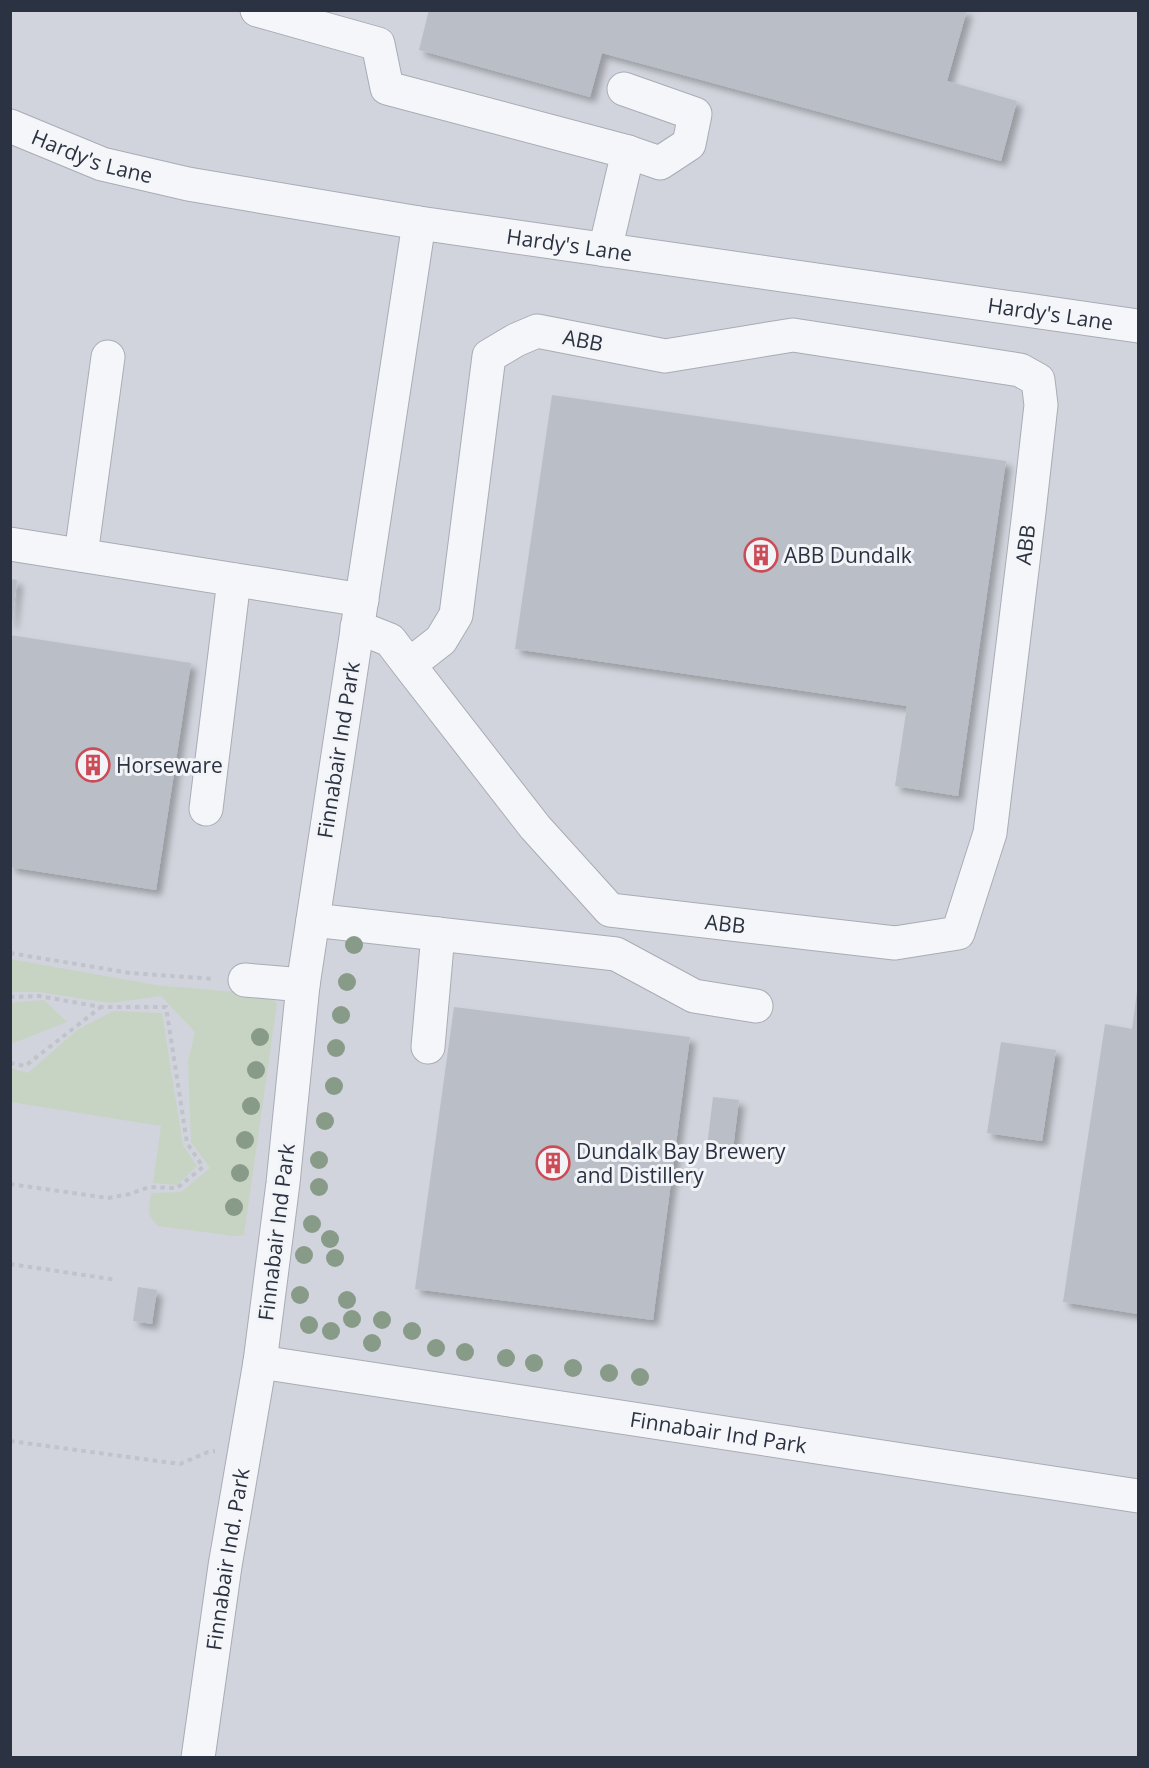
<svg xmlns="http://www.w3.org/2000/svg" width="1149" height="1768" viewBox="0 0 1149 1768" font-family="'Open Sans',sans-serif">
  <defs>
    <filter id="shadow"><feDropShadow dx="5.5" dy="5.5" stdDeviation="3" flood-color="#0004"/></filter>
  </defs>
  <rect width="100%" height="100%" fill="#e3e5eb"/>
  <rect fill="#d1d4dc" x="11" y="11" width="1127" height="1746"/>
  <g fill="#c7d4c4">
    <path d="M10,959L156,985L258,994L273,999L277,1004L244,1235L233,1236L158,1226C146,1214 149,1209 151,1193L181,1192L210,1168L191,1142L188,1062L195,1032L161,996L110,1003L39,992H11Z"/>
    <polygon points="44,1000 67,1022 11,1044 11,1003"/>
    <polygon points="113,1011 162,1013 183,1145 197,1166 177,1185 153,1183 161,1126 11,1102 11,1068 28,1073 77,1030"/>
  </g>
  <g fill="#babec7" filter="url(#shadow)">
    <polygon points="429,10 967,10 947,81 1017,101 1001,161 602,53 590,97 419,50"/>
    <polygon points="552,395 1006,461 958,796 895,786 907,706 515,649"/>
    <polygon points="10,579 17,580 12,624 10,624"/>
    <polygon points="10,635 191,663 156,890 10,867"/>
    <polygon points="1137,992 1138,992 1138,1314 1063,1302 1105,1024 1132,1029"/>
    <polygon points="454,1007 690,1037 653,1320 415,1289"/>
    <polygon points="1001,1042 1056,1050 1042,1141 987,1133"/>
    <polygon points="713,1097 739,1100 733,1149 707,1147"/>
    <polygon points="138,1287 157,1290 152,1324 133,1321"/>
  </g>
  <g fill="none" stroke-linecap="round" stroke-linejoin="round">
    <g stroke="#a8acb5" stroke-width="35">
      <g id="minor">
        <polyline points="257,10 378,44 387,88 628,152 605,250"/>
        <polyline points="624,89 695,114 689,144 660,163 628,152"/>
        <path id="s1" d="M10,126L102,164L188,184L419,223L1138,326"/>
        <path id="s2" d="M419,223L303,985L283,1183L260,1362L1138,1496"/>
        <polyline points="10,544 362,600"/>
        <polyline points="81,555 108,357"/>
        <path id="s3" d="M357,627L390,640L409,665L535,827L610,910L895,943L958,933L990,833L1029,512L1041,405L1038,380L1020,370L793,335L665,356L537,331L516,340L489,356L456,615L441,640L409,665"/>
        <polyline points="206,809 234,580"/>
        <polyline points="313,920 616,954 694,996 756,1006"/>
        <polyline points="245,980 303,985"/>
        <polyline points="428,1047 438,934"/>
        <path id="s4" d="M198,1758L225,1566L260,1362"/>
      </g>
    </g>
    <g stroke="#c0c3c9" stroke-width="4" stroke-dasharray="4.5 4.5" stroke-linecap="butt">
      <polyline points="10,953 130,973 215,979"/>
      <polyline points="10,997 39,996 101,1007 166,1007 187,1143 203,1167 177,1188 149,1187 130,1194 108,1198 10,1184"/>
      <polyline points="10,1063 25,1066 101,1007"/>
      <polyline points="10,1264 117,1280"/>
      <polyline points="10,1441 180,1464 208,1452 215,1451"/>
    </g>
    <use href="#minor" stroke="#f5f6f9" stroke-width="33"/>
  </g>
  <g fill="#889b89">
    <circle cx="354" cy="945" r="9"/>
    <circle cx="347" cy="982" r="9"/>
    <circle cx="341" cy="1015" r="9"/>
    <circle cx="260" cy="1037" r="9"/>
    <circle cx="336" cy="1048" r="9"/>
    <circle cx="256" cy="1070" r="9"/>
    <circle cx="334" cy="1086" r="9"/>
    <circle cx="251" cy="1106" r="9"/>
    <circle cx="325" cy="1121" r="9"/>
    <circle cx="245" cy="1140" r="9"/>
    <circle cx="319" cy="1160" r="9"/>
    <circle cx="240" cy="1173" r="9"/>
    <circle cx="319" cy="1187" r="9"/>
    <circle cx="234" cy="1207" r="9"/>
    <circle cx="312" cy="1224" r="9"/>
    <circle cx="330" cy="1239" r="9"/>
    <circle cx="304" cy="1255" r="9"/>
    <circle cx="335" cy="1258" r="9"/>
    <circle cx="300" cy="1295" r="9"/>
    <circle cx="347" cy="1300" r="9"/>
    <circle cx="352" cy="1319" r="9"/>
    <circle cx="382" cy="1320" r="9"/>
    <circle cx="309" cy="1325" r="9"/>
    <circle cx="331" cy="1331" r="9"/>
    <circle cx="412" cy="1331" r="9"/>
    <circle cx="372" cy="1343" r="9"/>
    <circle cx="436" cy="1348" r="9"/>
    <circle cx="465" cy="1352" r="9"/>
    <circle cx="506" cy="1358" r="9"/>
    <circle cx="534" cy="1363" r="9"/>
    <circle cx="573" cy="1368" r="9"/>
    <circle cx="609" cy="1373" r="9"/>
    <circle cx="640" cy="1377" r="9"/>
  </g>
  <defs>
    <g id="building-ring" transform="scale(1.725)"><circle r="9.5" fill="#f2f4f8" stroke="#cb4c56" stroke-width="1.5"/><path d="M-4-6H4V6H1V3H-1V6H-4ZM-2.5-4.3h1.7v1.8h-1.7ZM.8-4.3h1.7v1.8H.8ZM-2.5-1h1.7V.8h-1.7ZM.8-1h1.7V.8H.8Z" fill="#cb4c56"/></g>
  </defs>
  <g fill-rule="evenodd">
    <use href="#building-ring" x="761" y="555"/>
    <use href="#building-ring" x="93" y="765"/>
    <use href="#building-ring" x="553" y="1163"/>
  </g>
  <g text-anchor="middle" dominant-baseline="central" stroke-width="6" stroke-linejoin="round" paint-order="stroke">
    <g font-size="21" fill="#2b3242" stroke="#f2f4f8">
      <text stroke="none"><textPath href="#s1" startOffset="88">Hardy's Lane</textPath></text>
      <text stroke="none"><textPath href="#s1" startOffset="574">Hardy's Lane</textPath></text>
      <text stroke="none"><textPath href="#s1" startOffset="1060">Hardy's Lane</textPath></text>
      <text transform="translate(583 340) rotate(11)">ABB</text>
      <text stroke="none"><textPath href="#s3" startOffset="1130">ABB</textPath></text>
      <text transform="translate(338 750) rotate(-81)">Finnabair Ind Park</text>
      <text stroke="none"><textPath href="#s3" startOffset="500">ABB</textPath></text>
      <text transform="translate(276 1232) rotate(-83)">Finnabair Ind Park</text>
      <text stroke="none"><textPath href="#s2" startOffset="1614">Finnabair Ind Park</textPath></text>
      <text stroke="none"><textPath href="#s4" startOffset="201">Finnabair Ind. Park</textPath></text>
    </g>
    <g font-size="21" fill="#2b3242" stroke="#f2f4f8" text-anchor="start">
      <text x="784" y="555">ABB Dundalk</text>
      <text x="116" y="765">Horseware</text>
      <text x="576" y="1151">Dundalk Bay Brewery<tspan x="576" dy="24">and Distillery</tspan></text>
    </g>
  </g>
  <rect width="1149" height="1768" fill="none" stroke="#2b3242" stroke-width="24"/>
</svg>
